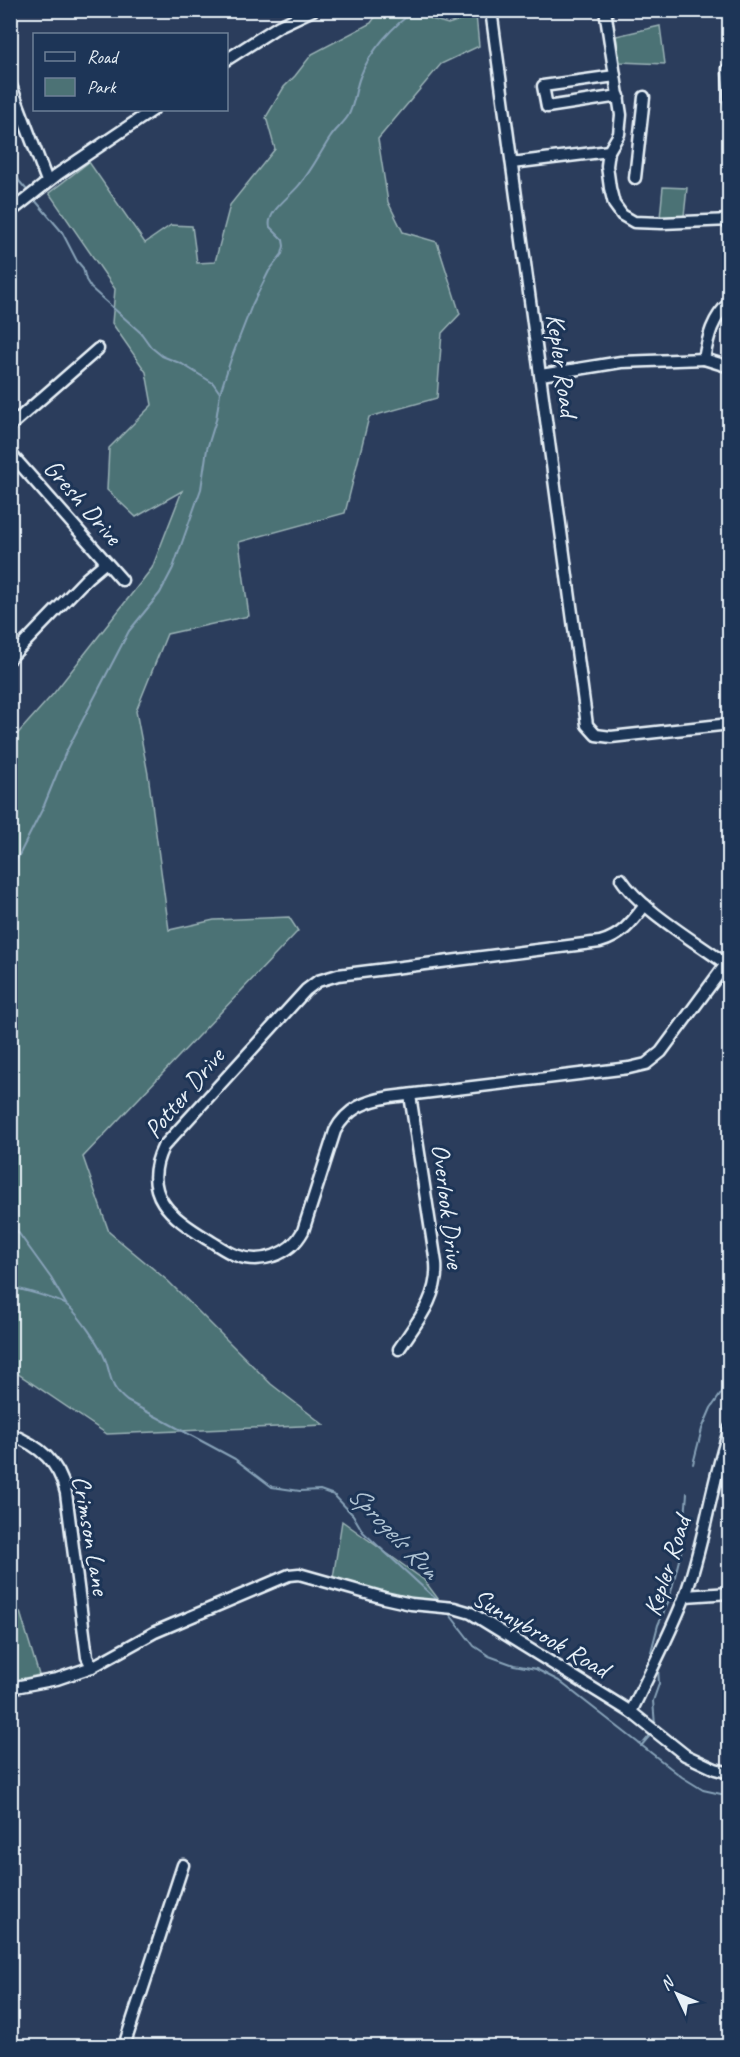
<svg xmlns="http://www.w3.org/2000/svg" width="740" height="2057" viewBox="0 0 740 2057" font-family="Caveat,sans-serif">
  <rect width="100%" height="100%" fill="#2b3d5c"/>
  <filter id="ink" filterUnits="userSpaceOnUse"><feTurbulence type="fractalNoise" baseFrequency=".0167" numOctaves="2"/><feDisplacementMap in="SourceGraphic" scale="12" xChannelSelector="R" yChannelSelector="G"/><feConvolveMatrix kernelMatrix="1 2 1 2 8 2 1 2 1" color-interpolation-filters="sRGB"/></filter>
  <g filter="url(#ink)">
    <g fill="#4c7275" stroke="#9ab2b6" stroke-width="1.5">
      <polygon points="380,10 430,11 431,19 448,24 476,15 479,46 441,64 378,139 388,202 403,232 437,242 460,314 442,333 437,398 369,417 345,513 239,542 249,616 167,634 136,711 148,774 169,930 214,920 289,917 298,931 83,1157 109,1232 168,1281 271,1384 324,1425 107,1434 11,1369 11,741 54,693 152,568 182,491 136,517 107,490 109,448 152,405 146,372 112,323 115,289 49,193 89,162 145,243 171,225 192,226 197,263 215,262 230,205 275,149 266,117 284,87 295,76 312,54 371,23"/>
      <polygon points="660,26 665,64 620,62 616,36"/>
      <polygon points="663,187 687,188 684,216 660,218"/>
      <polygon points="342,1521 424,1580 442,1604 401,1598 333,1578"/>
      <polygon points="20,1612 39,1675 11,1681 11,1614"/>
    </g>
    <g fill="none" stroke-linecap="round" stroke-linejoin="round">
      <g stroke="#87a2b8" stroke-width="2">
        <polyline points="10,143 10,149"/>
        <polyline points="10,156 19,181 26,189"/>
        <polyline points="34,199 62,232 77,261 83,268 86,280 91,288 141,333 151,347 162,356 182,364 213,383 220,393"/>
        <path d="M10,873L43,808L65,754L129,631L160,593L173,568L201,489L207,449L216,420L220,393L231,359L252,305L269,271L282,254L284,246L283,240L270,227C266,212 291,196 300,184C312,170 320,153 330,138C335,130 343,124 348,116C355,104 355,89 360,77C370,51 393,25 416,10"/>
        <polyline points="10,1221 51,1278 66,1304"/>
        <path d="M10,1288C21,1288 55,1299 65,1304C77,1311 101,1347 106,1361C112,1380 110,1387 127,1401L235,1459L272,1487L300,1491L320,1490L334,1495L353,1515L363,1532L439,1602"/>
        <polyline points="693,1464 702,1429 711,1408 725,1388 730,1372"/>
        <polyline points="447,1611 474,1646 489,1656 514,1665 536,1669 559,1681 682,1777 703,1790 730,1796"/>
        <polyline points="653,1655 651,1652 658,1625 669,1600 683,1544 687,1493"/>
        <polyline points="655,1725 653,1701 659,1684 658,1666"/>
        <polyline points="641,1746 652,1733"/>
      </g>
      <g stroke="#e8f1f8" stroke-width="15">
        <g id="minor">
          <polyline points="491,10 587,725 596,735 611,737 730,724"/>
          <polyline points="605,10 621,115 619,134 609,151 607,166 610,188 614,204 622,215 634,222 662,223 730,220"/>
          <polyline points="226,60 279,26 313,10"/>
          <polyline points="728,69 730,102"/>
          <polyline points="615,76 543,86 547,107 619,96"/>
          <polyline points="10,83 47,181"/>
          <polyline points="512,163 609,151"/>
          <polyline points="635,178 644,97"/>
          <polyline points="10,212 58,174 153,110"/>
          <polyline points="704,359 730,367"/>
          <path d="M541,375L621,362L704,359C708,337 712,318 730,302"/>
          <polyline points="10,426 98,349"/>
          <polyline points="10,453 122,580"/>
          <polyline points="10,658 87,578 106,562"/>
          <path d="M621,879C641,910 695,941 726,964L729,960"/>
          <path d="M645,905C632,922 622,936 600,942L338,975L318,981L306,990L163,1147C140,1194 171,1217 207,1239C216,1244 225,1251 235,1255C261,1265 290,1255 303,1231L335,1131C347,1108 366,1101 390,1097L629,1068L646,1064L661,1052L726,964"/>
          <path d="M399,1349C417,1322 439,1297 436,1263L410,1095"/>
          <path d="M10,1434C40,1446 59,1462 66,1493L87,1657L92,1667"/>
          <polyline points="685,1596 730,1593"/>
          <polyline points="10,1688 57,1679 92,1667 155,1632 289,1575 299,1574 384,1598 411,1604 454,1608 471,1613 631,1712 685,1755 715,1769 730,1773"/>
          <path d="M631,1712C649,1674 670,1635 685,1596C705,1541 711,1483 730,1428"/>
          <polyline points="124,2046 183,1865"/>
        </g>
      </g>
      <use href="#minor" stroke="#1d3557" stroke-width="10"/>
    </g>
  </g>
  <g text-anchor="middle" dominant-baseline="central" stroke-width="6" stroke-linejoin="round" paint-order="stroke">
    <g font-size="26" fill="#e8f1f8" stroke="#1d3557">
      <text transform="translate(562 365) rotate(82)">Kepler Road</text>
      <text transform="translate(83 502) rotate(49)">Gresh Drive</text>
      <text transform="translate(184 1093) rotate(-50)">Potter Drive</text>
      <text transform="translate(448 1206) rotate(83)">Overlook Drive</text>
      <text transform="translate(91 1535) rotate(80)">Crimson Lane</text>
      <text transform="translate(667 1566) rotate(-72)">Kepler Road</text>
      <text transform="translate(541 1633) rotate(30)">Sunnybrook Road</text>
    </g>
    <g font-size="27" font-style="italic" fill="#afc3d3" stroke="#1d3557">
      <text transform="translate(394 1532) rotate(46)">Sprogels Run</text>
    </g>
  </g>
  <rect width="740" height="2057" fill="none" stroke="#1d3557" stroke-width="36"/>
  <rect x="18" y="18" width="704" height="2021" fill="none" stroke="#e8f1f8" stroke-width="2" filter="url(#ink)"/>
  <rect x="33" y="33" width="195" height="78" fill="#1d3557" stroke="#6e8097" stroke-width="1.5"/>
  <rect x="45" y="52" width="30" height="9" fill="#1d3557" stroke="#6e8097" stroke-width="1.5"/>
  <text x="87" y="63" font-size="18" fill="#e8f1f8">Road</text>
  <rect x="45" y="78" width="30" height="18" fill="#4c7275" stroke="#6e8097" stroke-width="1.5"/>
  <text x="87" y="93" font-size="18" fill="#e8f1f8">Park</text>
  <g transform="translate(677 1994) rotate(314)" stroke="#1d3557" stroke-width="4.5" paint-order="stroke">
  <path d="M0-4.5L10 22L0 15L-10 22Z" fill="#e8f1f8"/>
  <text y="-9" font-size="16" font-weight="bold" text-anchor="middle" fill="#e8f1f8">N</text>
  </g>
</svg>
